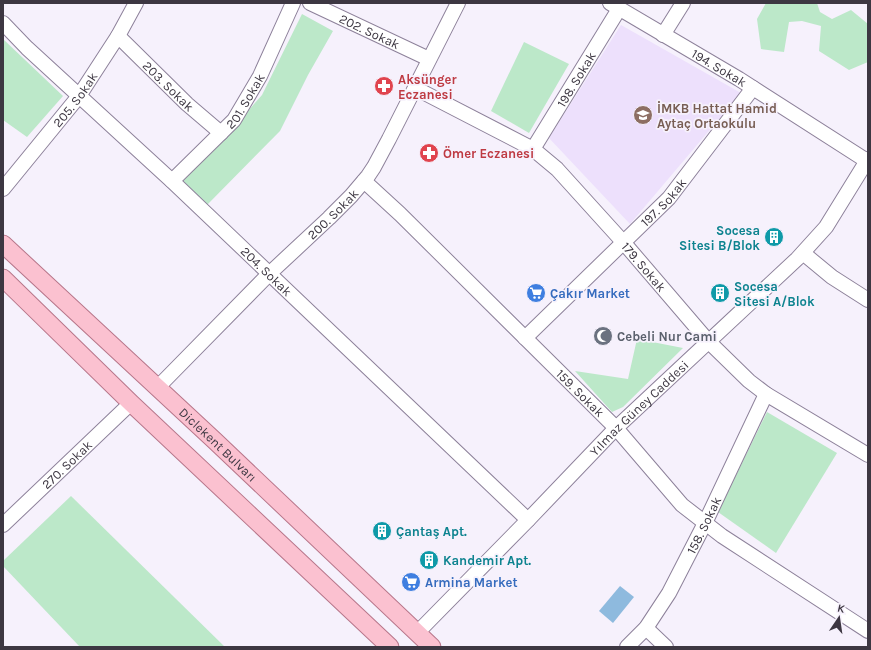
<svg xmlns="http://www.w3.org/2000/svg" width="871" height="650" viewBox="0 0 871 650" font-family="Karla,sans-serif">
  <rect width="100%" height="100%" fill="#f6f1fc"/>
  <polygon fill="#ede0fc" points="621,25 741,93 630,224 549,138"/>
  <g fill="#bce8c9">
    <polygon points="766,3 817,3 820,12 832,19 851,10 868,24 868,62 849,70 819,51 821,26 802,21 789,22 784,52 761,49 757,19"/>
    <polygon points="302,14 333,31 308,75 280,131 207,205 183,181 226,136 262,95"/>
    <polygon points="3,39 63,96 27,137 3,120"/>
    <polygon points="524,42 569,64 529,133 491,111"/>
    <polygon points="637,339 683,348 623,407 612,412 575,371 628,379"/>
    <polygon points="767,412 837,453 776,553 718,512"/>
    <polygon points="71,496 225,647 80,647 3,566 3,561"/>
  </g>
  <polygon fill="#8ebade" points="620,586 634,597 613,623 599,611"/>
  <g fill="none" stroke-linecap="round" stroke-linejoin="round">
    <g stroke="#8d819a" stroke-width="16">
      <g id="minor">
        <path id="s1" d="M310,3L429,59"/>
        <path id="s2" d="M610,3L739,79L867,161"/>
        <path id="s3" d="M3,23L27,48L172,181L528,520"/>
        <polyline points="663,35 683,3"/>
        <path id="s4" d="M118,36L187,104L221,133"/>
        <path id="s5" d="M415,88L533,149L557,169L624,243L708,341L749,381L766,394L868,455"/>
        <path id="s6" d="M533,149L619,9"/>
        <path id="s7" d="M172,181L234,120L260,76L293,3"/>
        <path id="s8" d="M364,181L400,214L616,428L682,505L722,536L868,631"/>
        <path id="s9" d="M3,189L79,96L118,36L136,3"/>
        <polyline points="803,253 832,277 868,300"/>
        <path id="s10" d="M525,338L669,198L753,88"/>
        <path id="s11" d="M158,387L269,274L329,218L351,196L368,176L374,167L389,139L458,3"/>
        <path id="s12" d="M3,525L131,403"/>
        <polyline points="646,628 666,647"/>
        <path id="s13" d="M417,633L528,520L616,428L797,259L826,227L868,159"/>
        <path id="s14" d="M627,647L646,628L669,593L705,523L766,394"/>
      </g>
    </g>
    <g stroke="#b7768a" stroke-width="19">
      <g id="major">
        <path id="s15" d="M3,244L214,440L432,647"/>
        <polyline points="3,278 131,403 390,647"/>
      </g>
    </g>
    <use href="#minor" stroke="#fff" stroke-width="14"/>
    <use href="#major" stroke="#fbc1d0" stroke-width="17"/>
  </g>
  <defs>
    <g id="pharmacy-disc" transform="scale(1)"><circle r="9.5" fill="#e0444e" stroke="#f6f1fc"/><path d="M-2-6h4v4h4v4h-4v4h-4v-4h-4v-4h4Z" fill="#fff"/></g>
    <g id="school-disc" transform="scale(1)"><circle r="9.5" fill="#8d6e63" stroke="#f6f1fc"/><path d="M0-5L7-2L0 1L-7-2ZM-4 1L0 2.5L4 1V4Q0 6-4 4Z" fill="#fff"/></g>
    <g id="building-disc" transform="scale(1)"><circle r="9.5" fill="#0f9aa8" stroke="#f6f1fc"/><path d="M-4-6H4V6H1V3H-1V6H-4ZM-2.5-4.3h1.7v1.8h-1.7ZM.8-4.3h1.7v1.8H.8ZM-2.5-1h1.7V.8h-1.7ZM.8-1h1.7V.8H.8Z" fill="#fff"/></g>
    <g id="supermarket-disc" transform="scale(1)"><circle r="9.5" fill="#3f7fe0" stroke="#f6f1fc"/><path d="M-6-5.5h2.5l.6 2H6L4.5 2H-2.5L-4.4-4H-6ZM-1.5 3.2a1.3 1.3 0 1 0 .1 0ZM3 3.2a1.3 1.3 0 1 0 .1 0Z" fill="#fff"/></g>
    <g id="mosque-disc" transform="scale(1)"><circle r="9.5" fill="#6b7280" stroke="#f6f1fc"/><path d="M3.5-4.9A6 6 0 1 0 3.5 4.9A5 5 0 1 1 3.5-4.9Z" fill="#fff"/></g>
  </defs>
  <g fill-rule="evenodd">
    <use href="#pharmacy-disc" x="384" y="86"/>
    <use href="#school-disc" x="643" y="115"/>
    <use href="#pharmacy-disc" x="429" y="153"/>
    <use href="#building-disc" x="774" y="237"/>
    <use href="#supermarket-disc" x="536" y="293"/>
    <use href="#building-disc" x="720" y="293"/>
    <use href="#mosque-disc" x="603" y="336"/>
    <use href="#building-disc" x="382" y="531"/>
    <use href="#building-disc" x="429" y="560"/>
    <use href="#supermarket-disc" x="411" y="582"/>
  </g>
  <g text-anchor="middle" dominant-baseline="central" stroke-width="3.5" stroke-linejoin="round" paint-order="stroke">
    <g font-size="13" fill="#3d3742" stroke="#f6f1fc">
      <text stroke="none"><textPath href="#s1" startOffset="66">202. Sokak</textPath></text>
      <text stroke="none"><textPath href="#s2" startOffset="127">194. Sokak</textPath></text>
      <text stroke="none"><textPath href="#s6" startOffset="82">198. Sokak</textPath></text>
      <text stroke="none"><textPath href="#s4" startOffset="71">203. Sokak</textPath></text>
      <text stroke="none"><textPath href="#s9" startOffset="115">205. Sokak</textPath></text>
      <text stroke="none"><textPath href="#s7" startOffset="109">201. Sokak</textPath></text>
      <text stroke="none"><textPath href="#s10" startOffset="194">197. Sokak</textPath></text>
      <text stroke="none"><textPath href="#s11" startOffset="246">200. Sokak</textPath></text>
      <text stroke="none"><textPath href="#s5" startOffset="295">179. Sokak</textPath></text>
      <text stroke="none"><textPath href="#s3" startOffset="362">204. Sokak</textPath></text>
      <text stroke="none"><textPath href="#s8" startOffset="303">159. Sokak</textPath></text>
      <text stroke="none"><textPath href="#s13" startOffset="316">Yılmaz Güney Caddesi</textPath></text>
      <text stroke="none"><textPath href="#s15" startOffset="294">Diclekent Bulvarı</textPath></text>
      <text stroke="none"><textPath href="#s12" startOffset="88">270. Sokak</textPath></text>
      <text stroke="none"><textPath href="#s14" startOffset="145">158. Sokak</textPath></text>
    </g>
    <g font-size="13" font-weight="bold" fill="#be3a42" stroke="#f6f1fc" text-anchor="start">
      <text x="398" y="79">Aksünger<tspan x="398" dy="15">Eczanesi</tspan></text>
      <text x="443" y="153">Ömer Eczanesi</text>
    </g>
    <g font-size="13" font-weight="bold" fill="#785e54" stroke="#f6f1fc" text-anchor="start">
      <text x="657" y="108">İMKB Hattat Hamid<tspan x="657" dy="15">Aytaç Ortaokulu</tspan></text>
    </g>
    <g font-size="13" font-weight="bold" fill="#0d838f" stroke="#f6f1fc" text-anchor="start">
      <text x="760" y="230" text-anchor="end">Socesa<tspan x="760" dy="15">Sitesi B/Blok</tspan></text>
      <text x="734" y="286">Socesa<tspan x="734" dy="15">Sitesi A/Blok</tspan></text>
      <text x="396" y="531">Çantaş Apt.</text>
      <text x="443" y="560">Kandemir Apt.</text>
    </g>
    <g font-size="13" font-weight="bold" fill="#366cbe" stroke="#f6f1fc" text-anchor="start">
      <text x="550" y="293">Çakır Market</text>
      <text x="425" y="582">Armina Market</text>
    </g>
    <g font-size="13" font-weight="bold" fill="#5b616d" stroke="#f6f1fc" text-anchor="start">
      <text x="617" y="336">Cebeli Nur Cami</text>
    </g>
  </g>
  <rect width="871" height="650" fill="none" stroke="#3d3742" stroke-width="8"/>
  <g transform="translate(839 618) rotate(13)" stroke="#f6f1fc" stroke-width="3" paint-order="stroke">
  <path d="M0-3L7 15L0 10L-7 15Z" fill="#3d3742"/>
  <text y="-6" font-size="11" font-weight="bold" text-anchor="middle" fill="#3d3742">K</text>
  </g>
</svg>
